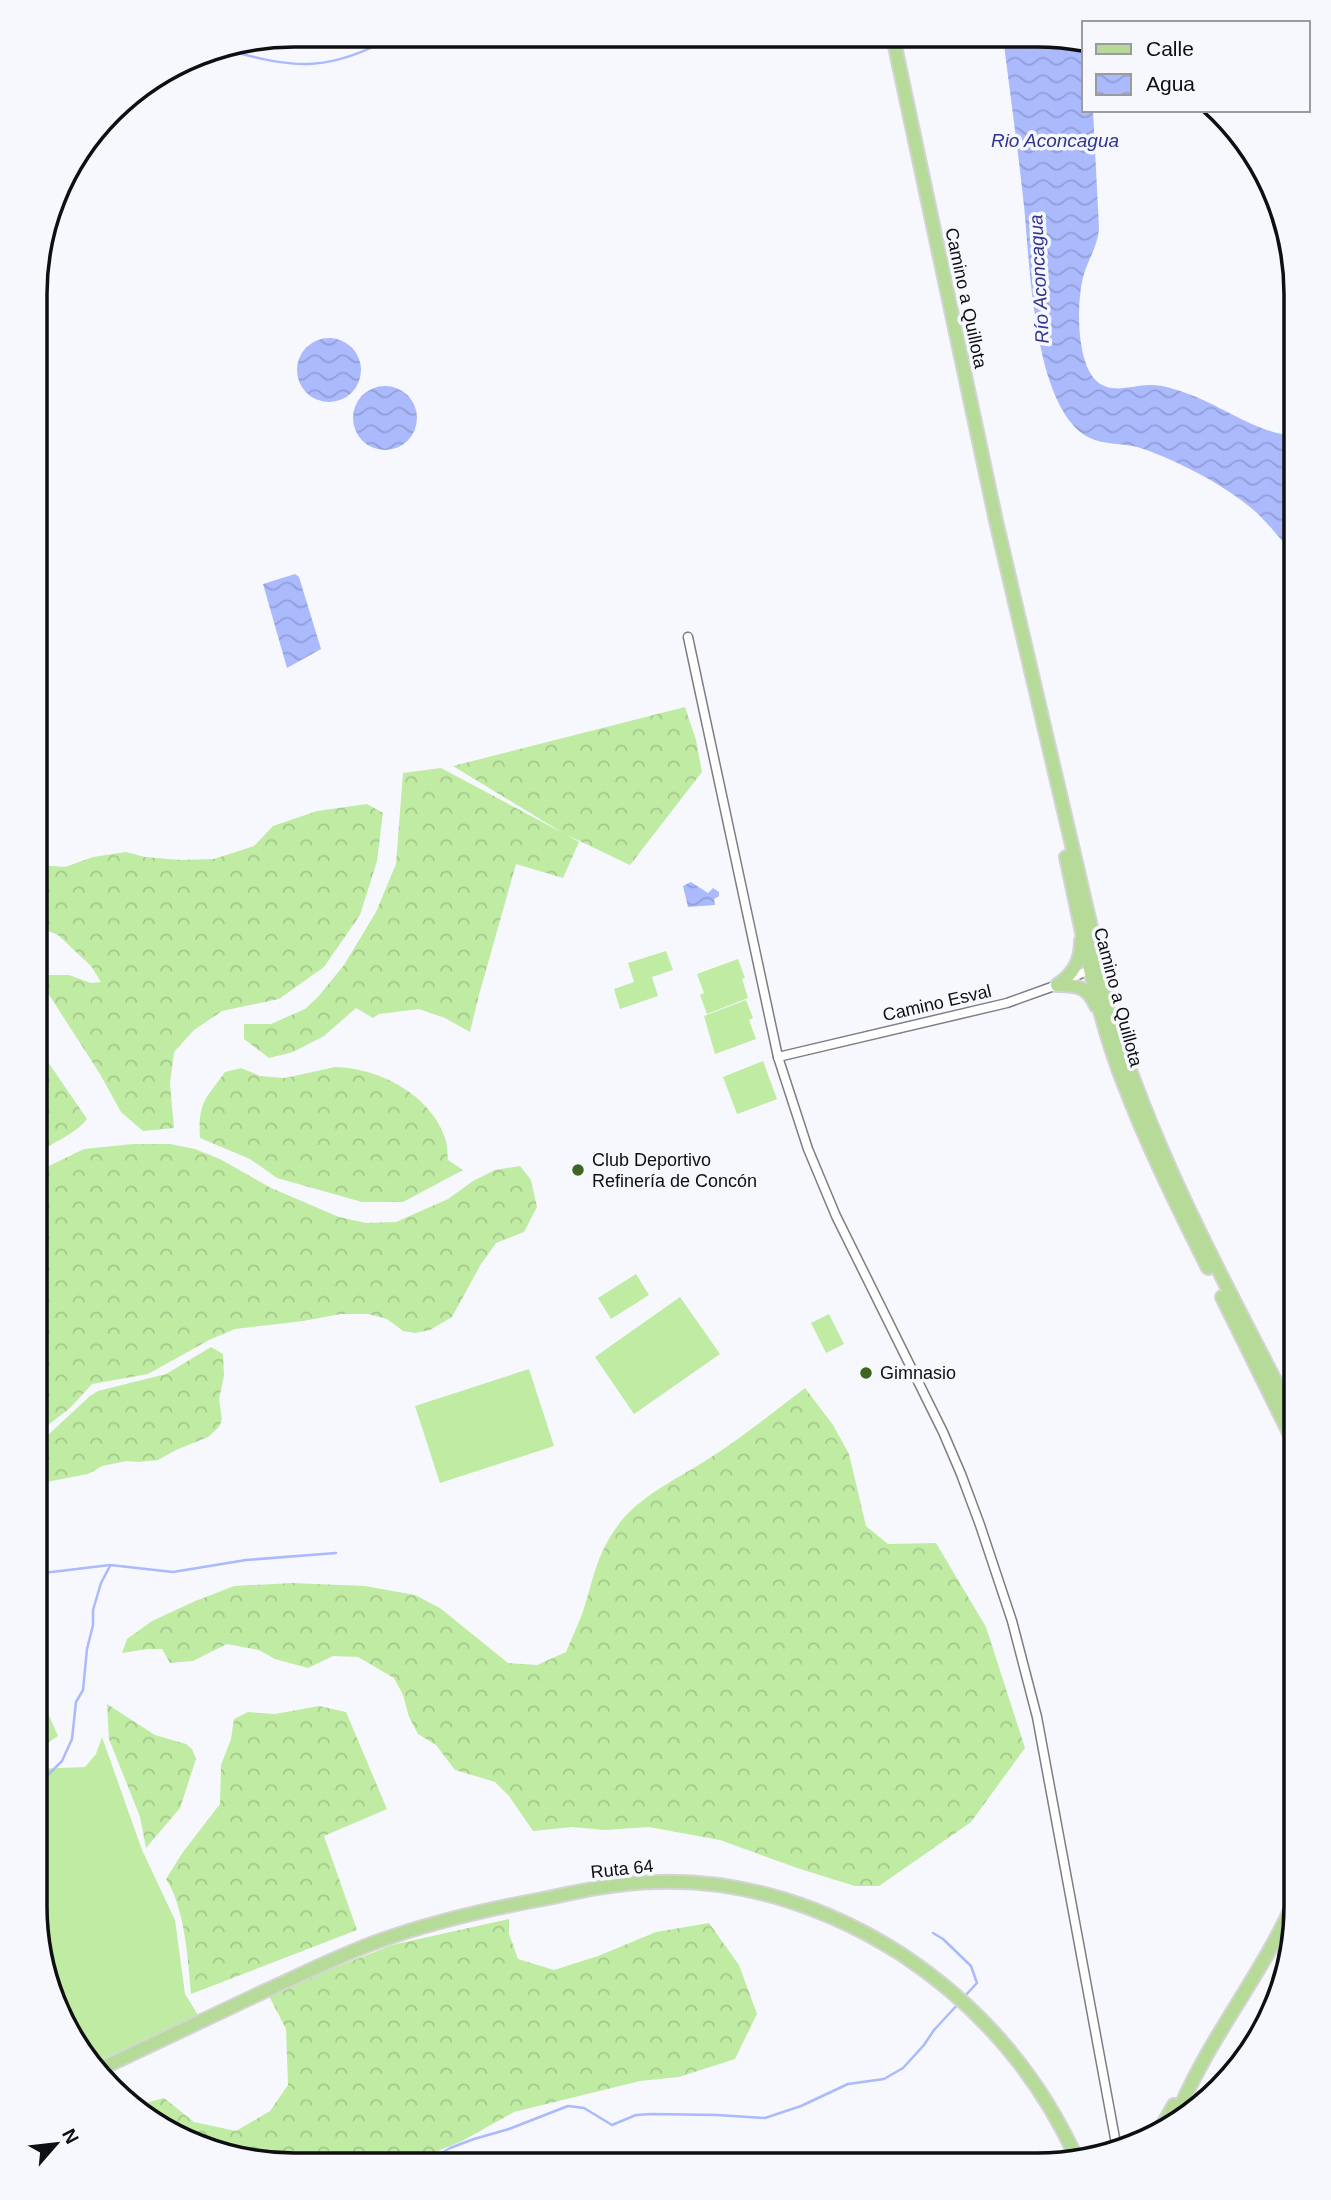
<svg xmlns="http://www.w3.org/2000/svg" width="1331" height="2200" viewBox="0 0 1331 2200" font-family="Helvetica,sans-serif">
  <defs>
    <pattern id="forest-crowns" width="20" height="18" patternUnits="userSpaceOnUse" patternTransform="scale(1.75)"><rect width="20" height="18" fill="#c0eba3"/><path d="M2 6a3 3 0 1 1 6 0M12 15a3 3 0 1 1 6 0" fill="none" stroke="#a4c88b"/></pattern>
    <pattern id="water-waves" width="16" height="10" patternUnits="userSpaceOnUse" patternTransform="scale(1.75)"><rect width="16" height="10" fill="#abb9fd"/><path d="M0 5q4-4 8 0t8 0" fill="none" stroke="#929ed8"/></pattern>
  </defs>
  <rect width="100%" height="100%" fill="#f6f8fe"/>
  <g fill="#c0eba3">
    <polygon points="666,951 673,970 652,977 658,996 620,1009 614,989 634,982 628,963"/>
    <polygon points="738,959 745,978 742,979 748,998 707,1014 700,995 704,993 697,974"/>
    <polygon points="746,1000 753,1018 749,1020 756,1039 715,1054 704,1016"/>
    <polygon points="763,1061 777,1099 737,1114 723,1077"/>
    <polygon points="636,1274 649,1295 611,1319 598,1298"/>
    <polygon points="680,1297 720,1354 634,1414 595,1357"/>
    <polygon points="829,1314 844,1344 826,1353 811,1323"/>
    <polygon points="529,1369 554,1446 440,1483 415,1406"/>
    <polygon points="102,1737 142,1850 175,1920 185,1994 198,2015 90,2065 55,2004 35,1905 35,1769 85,1767 96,1754"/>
  </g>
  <g fill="url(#forest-crowns)">
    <polygon points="685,707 696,740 702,772 630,865 567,835 579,842 563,878 516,864 479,995 470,1032 445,1018 419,1009 379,1014 373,1018 356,1008 324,1036 293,1052 269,1058 244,1039 244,1024 271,1024 305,1009 317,998 344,965 376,912 396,864 403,773 441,768 563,833 453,766"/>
    <polygon points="367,804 383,813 377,861 360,915 324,967 279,999 222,1011 194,1030 174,1052 170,1084 174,1128 143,1131 121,1112 100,1074 44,987 46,975 69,975 91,983 101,982 91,966 58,935 36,926 36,865 65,867 93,857 126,852 145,857 181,860 214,859 254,846 273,826 317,811"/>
    <path d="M36,1042L48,1062L87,1119C75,1135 52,1142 36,1155Z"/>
    <path d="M335,1067C379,1068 430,1094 445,1138C448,1145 447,1153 448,1160L463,1170L403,1202H362L277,1178L250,1159L200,1138C198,1102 205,1100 225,1072L241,1068L260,1076L285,1078Z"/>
    <polygon points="133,1144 170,1144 195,1149 220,1159 271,1188 339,1217 366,1223 396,1222 448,1199 473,1181 495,1170 520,1166 531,1180 537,1207 524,1232 496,1243 481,1264 452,1317 430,1330 415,1333 403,1331 387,1319 368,1314 341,1314 303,1321 235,1329 209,1340 148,1374 92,1384 70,1408 43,1429 36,1432 36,1176 49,1166 84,1149"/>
    <polygon points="211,1347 223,1354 224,1376 219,1399 222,1419 219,1427 208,1437 176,1450 158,1460 138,1462 127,1461 102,1466 88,1474 36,1484 36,1440 48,1435 90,1396 98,1391 166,1374"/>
    <path d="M805,1388L833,1425L849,1454L866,1526L888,1544L936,1543L986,1627L1025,1748L971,1822L879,1886H855L797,1868L720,1840L649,1827L605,1830L572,1827L533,1831L509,1796L495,1782L455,1770L436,1745L418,1734L409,1717L403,1695L394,1678L358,1657L333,1656L308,1668L275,1659L259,1650L227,1644L193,1661L170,1663L162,1649H148L122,1653L127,1639L152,1621L193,1602L234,1586L292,1583L365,1586L415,1595L440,1608L508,1663L537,1665L566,1652C571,1640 576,1629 581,1617C593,1584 594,1559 616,1528C636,1498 675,1480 705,1461C740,1439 772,1413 805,1388Z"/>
    <polygon points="35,1684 58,1736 42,1747 35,1732"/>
    <polygon points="107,1704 155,1735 186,1744 192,1749 196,1759 180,1808 146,1848 140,1817 109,1739"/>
    <path d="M319,1706L346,1712L387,1809L324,1836L357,1930L191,1994C188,1960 185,1908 166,1879L183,1852L220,1804L221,1765L231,1739L234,1719L248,1712L275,1714Z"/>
    <polygon points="509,1919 509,1934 518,1959 554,1970 598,1956 656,1932 709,1923 739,1965 757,2014 735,2059 679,2077 640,2081 514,2112 462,2141 421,2158 402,2163 261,2163 196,2145 140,2113 142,2104 164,2098 194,2122 236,2131 270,2111 288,2085 286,2029 268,1994 392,1945"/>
  </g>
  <g fill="url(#water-waves)">
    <path d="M1003,37H1071L1084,41V110H1093L1099,228C1098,245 1089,258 1084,274C1076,299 1074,379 1107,387C1121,391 1136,385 1150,385C1164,385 1178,390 1191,395C1222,406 1264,437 1296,435V557C1284,544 1274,530 1261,517C1235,490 1174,458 1137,447C1123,443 1104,445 1090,438C1033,411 1030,262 1024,206C1018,149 1010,93 1003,37Z"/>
    <circle cx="329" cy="370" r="32"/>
    <circle cx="385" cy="418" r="32"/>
    <polygon points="295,574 299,577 321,649 287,668 263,584"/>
    <polygon points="691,882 708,893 713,888 719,892 719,896 714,899 715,905 688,907 683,886"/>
  </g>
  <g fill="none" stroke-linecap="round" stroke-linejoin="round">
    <g stroke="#abb9fd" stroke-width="2.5">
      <path d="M225,49C295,70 331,72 396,35"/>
      <polyline points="35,1574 110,1565 173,1572 246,1560 336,1553"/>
      <polyline points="35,1788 62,1761 72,1739 76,1702 83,1690 87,1649 93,1625 93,1610 101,1583 110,1566"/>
      <polyline points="933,1933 943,1939 971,1966 977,1983 963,1998"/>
      <polyline points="426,2163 450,2148 474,2139 509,2129 568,2106 584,2108 612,2125 636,2115 652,2114 717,2115 765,2118 801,2106 848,2084 884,2079 903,2068 924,2045 934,2030 959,2003"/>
    </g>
    <g stroke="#7d7e84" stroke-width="11">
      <g id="street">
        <polyline points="688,637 778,1057 808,1149 836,1216 943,1432 961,1474 980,1525 1012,1621 1037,1717 1117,2149"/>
        <polyline points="778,1057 1007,1003 1057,985 1091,969"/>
      </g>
    </g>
    <g stroke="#d4d4d4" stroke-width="16">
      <g id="primary">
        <path d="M893,37L996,521L1111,1012C1154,1156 1228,1288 1296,1421"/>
        <path d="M1066,857C1082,929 1095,1010 1122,1079C1146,1143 1177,1206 1208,1268"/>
        <path d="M1057,985C1074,974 1081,960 1081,941"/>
        <path d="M1058,985C1077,985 1088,987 1096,1006"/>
        <polyline points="1222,1297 1296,1447"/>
        <path d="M96,2071C152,2044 209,2018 265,1991C303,1974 340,1955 379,1941C432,1922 488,1909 543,1899C580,1891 617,1883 655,1882C742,1878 829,1908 901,1954C980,2006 1037,2072 1076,2157"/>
        <path d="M1174,2123C1204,2043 1262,1977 1295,1899"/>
        <polyline points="1158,2133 1174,2105"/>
      </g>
    </g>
    <use href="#street" stroke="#fff" stroke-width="8"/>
    <use href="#primary" stroke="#b6db99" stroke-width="12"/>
  </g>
  <g fill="#3f651f" stroke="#f6f8fe" stroke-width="2.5">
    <circle cx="578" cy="1170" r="7"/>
    <circle cx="866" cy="1373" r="7"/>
  </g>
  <g text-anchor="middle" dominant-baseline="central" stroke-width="7" stroke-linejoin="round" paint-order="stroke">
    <g font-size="18" fill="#0e0f11" stroke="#f6f8fe">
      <text transform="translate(966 298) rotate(78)">Camino a Quillota</text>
      <text transform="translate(1118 997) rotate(75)">Camino a Quillota</text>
      <text transform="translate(937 1003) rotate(-13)">Camino Esval</text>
      <text transform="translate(622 1869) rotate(-6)">Ruta 64</text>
    </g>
    <g font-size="18" fill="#0e0f11" stroke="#f6f8fe" text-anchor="start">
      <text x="592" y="1160">Club Deportivo<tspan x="592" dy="21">Refinería de Concón</tspan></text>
      <text x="880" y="1373">Gimnasio</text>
    </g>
    <g font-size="19" font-style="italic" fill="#303492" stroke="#f6f8fe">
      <text x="1055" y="140">Rio Aconcagua</text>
      <text transform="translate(1039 279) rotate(-93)">Río Aconcagua</text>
    </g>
  </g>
  <path d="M0 0H1331V2200H0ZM294 47H1037A247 247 0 0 1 1284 294V1906A247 247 0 0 1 1037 2153H294A247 247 0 0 1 47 1906V294A247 247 0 0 1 294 47Z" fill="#f6f8fe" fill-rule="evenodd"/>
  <path fill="none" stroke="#0e0f11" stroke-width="3.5" d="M294 47H1037A247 247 0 0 1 1284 294V1906A247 247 0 0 1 1037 2153H294A247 247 0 0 1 47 1906V294A247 247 0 0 1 294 47Z"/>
  <rect x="1082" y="21" width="228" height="91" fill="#f6f8fe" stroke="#999b9f" stroke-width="2"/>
  <rect x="1096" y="44" width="35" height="10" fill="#b6db99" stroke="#999b9f" stroke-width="2"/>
  <text x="1146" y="56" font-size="21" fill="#0e0f11">Calle</text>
  <rect x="1096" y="74" width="35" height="21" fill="url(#water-waves)" stroke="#999b9f" stroke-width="2"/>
  <text x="1146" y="91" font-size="21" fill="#0e0f11">Agua</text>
  <g transform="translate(56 2144) rotate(62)" stroke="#f6f8fe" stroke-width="5" paint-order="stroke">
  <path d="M0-5L12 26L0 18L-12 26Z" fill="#0e0f11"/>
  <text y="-10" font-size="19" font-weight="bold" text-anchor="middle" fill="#0e0f11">N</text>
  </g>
</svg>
